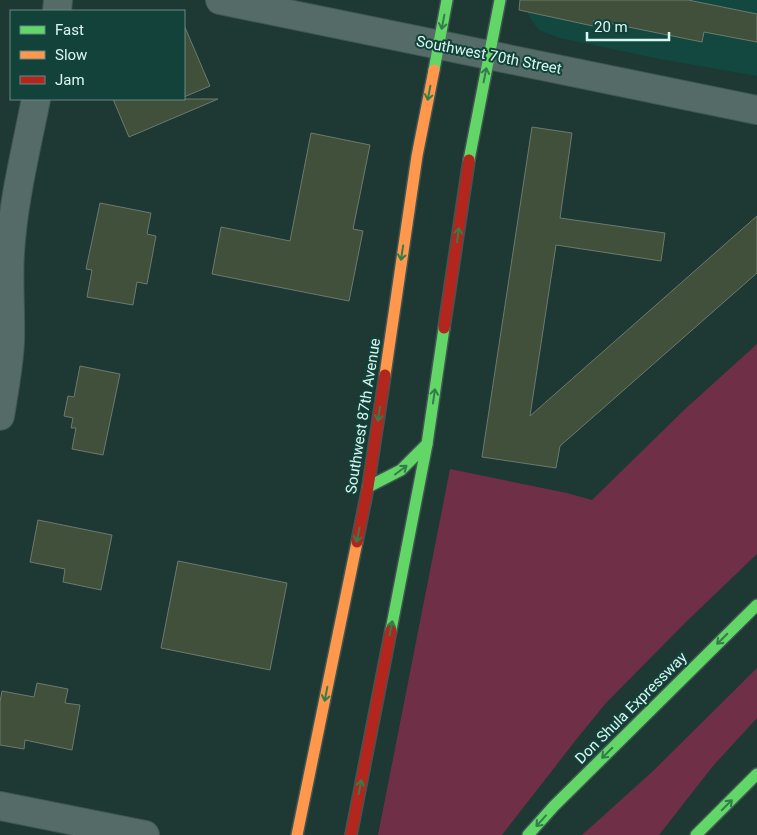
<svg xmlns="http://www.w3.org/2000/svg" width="757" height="835" viewBox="0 0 757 835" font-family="Roboto,sans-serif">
  <rect width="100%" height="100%" fill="#1e3833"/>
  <polygon fill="#124840" points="527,0 757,0 757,76 660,59 560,38 546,33 539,30 532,21 528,14"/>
  <g fill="#6f2f47">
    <polygon points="757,344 757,554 686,622 606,703 579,736 502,835 378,835 450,469 567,493 592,500 684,410"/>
    <polygon points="757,668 757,718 713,766 659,835 582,835 652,772"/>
  </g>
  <g fill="#40503b" stroke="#6c7a6f">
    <polygon points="520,0 688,0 757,14 757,42 704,32 702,42 594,20 593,26 519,10"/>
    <polygon points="184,25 210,86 184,97"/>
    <polygon points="113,99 218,99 129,137"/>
    <polygon points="532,127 572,133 560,218 665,233 661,261 556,245 530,416 757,216 757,273 560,446 556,468 482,457"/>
    <polygon points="311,133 370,145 353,229 363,231 349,301 212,274 221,227 290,241"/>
    <polygon points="100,203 151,213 147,234 156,236 147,284 137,282 133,305 87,297 92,270 86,269"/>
    <polygon points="80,366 120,374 103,455 72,449 76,428 71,428 73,418 64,416 68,396 74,397"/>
    <polygon points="38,520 112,535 101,590 63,582 65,569 30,562"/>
    <polygon points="178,561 287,583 270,670 161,648"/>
    <polygon points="37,683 68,689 65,703 80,705 72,750 25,740 24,749 0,745 0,702 2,691 34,697"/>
  </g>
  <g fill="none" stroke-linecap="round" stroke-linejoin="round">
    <g stroke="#415652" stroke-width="30">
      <g id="street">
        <polyline points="220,0 757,110"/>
        <polyline points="57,11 58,0"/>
        <path d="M0,416C4,391 9,366 10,341C11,312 8,282 10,253C13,201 26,150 36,99"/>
        <polyline points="0,806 145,835"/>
      </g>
    </g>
    <g stroke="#415652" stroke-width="14">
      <g id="fast">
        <polyline points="434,70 447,0"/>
        <polyline points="469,160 500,0"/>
        <polyline points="368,487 401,470 427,444"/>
        <polyline points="391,630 427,444 444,328"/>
        <polyline points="528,835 554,806 757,605"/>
        <polyline points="696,835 757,774"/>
      </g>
    </g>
    <g stroke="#415652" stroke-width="14">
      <g id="slow">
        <polyline points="385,375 417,156 434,70"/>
        <polyline points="297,835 357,542"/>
      </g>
    </g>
    <g stroke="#415652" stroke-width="14">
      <g id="jam">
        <polyline points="444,328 469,160"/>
        <polyline points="357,542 368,487 385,375"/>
        <polyline points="351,835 391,630"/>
      </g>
    </g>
    <use href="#street" stroke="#556b67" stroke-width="28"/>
    <use href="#fast" stroke="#63d668" stroke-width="11"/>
    <use href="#slow" stroke="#ff974d" stroke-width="11"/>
    <use href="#jam" stroke="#b3261e" stroke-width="11"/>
  </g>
  <defs><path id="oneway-shaft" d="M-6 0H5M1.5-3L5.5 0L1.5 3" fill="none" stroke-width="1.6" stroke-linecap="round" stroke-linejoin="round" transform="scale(1.25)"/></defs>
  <g stroke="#337d4c">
    <use href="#oneway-shaft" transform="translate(443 22) rotate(101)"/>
    <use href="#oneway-shaft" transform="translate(485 75) rotate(-79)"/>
    <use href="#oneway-shaft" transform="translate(429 93) rotate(101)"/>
    <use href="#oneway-shaft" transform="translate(458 235) rotate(-82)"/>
    <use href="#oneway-shaft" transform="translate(402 253) rotate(99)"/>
    <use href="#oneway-shaft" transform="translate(434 396) rotate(-82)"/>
    <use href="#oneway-shaft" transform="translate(379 414) rotate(98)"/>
    <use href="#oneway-shaft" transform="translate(401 470) rotate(-37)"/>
    <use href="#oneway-shaft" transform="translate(358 535) rotate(102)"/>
    <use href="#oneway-shaft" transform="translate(391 628) rotate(-79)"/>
    <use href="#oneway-shaft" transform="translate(722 639) rotate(135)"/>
    <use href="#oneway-shaft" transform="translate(326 694) rotate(101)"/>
    <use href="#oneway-shaft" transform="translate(607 753) rotate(135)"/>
    <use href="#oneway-shaft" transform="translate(360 787) rotate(-79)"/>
    <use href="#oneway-shaft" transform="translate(727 805) rotate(-45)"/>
    <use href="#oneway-shaft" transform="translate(541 821) rotate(132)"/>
  </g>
  <g text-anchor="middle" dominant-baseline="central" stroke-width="4" stroke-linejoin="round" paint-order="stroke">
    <g font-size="15" fill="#daf8f2" stroke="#13423a">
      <text transform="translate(489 55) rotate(11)">Southwest 70th Street</text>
      <text transform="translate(363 416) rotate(-81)">Southwest 87th Avenue</text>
      <text transform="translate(631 708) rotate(-45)">Don Shula Expressway</text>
    </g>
  </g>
  <rect x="10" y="10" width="175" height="90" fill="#13423a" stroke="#638b84"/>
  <rect x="20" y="26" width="25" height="8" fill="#63d668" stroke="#638b84"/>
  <text x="55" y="35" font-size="15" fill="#daf8f2">Fast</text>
  <rect x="20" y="51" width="25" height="8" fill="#ff974d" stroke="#638b84"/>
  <text x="55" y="60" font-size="15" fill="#daf8f2">Slow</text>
  <rect x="20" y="76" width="25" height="8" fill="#b3261e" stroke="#638b84"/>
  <text x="55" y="85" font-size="15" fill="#daf8f2">Jam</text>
  <path d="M587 32v8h82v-8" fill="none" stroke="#daf8f2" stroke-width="2.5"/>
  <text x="594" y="32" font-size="15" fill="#daf8f2" stroke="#13423a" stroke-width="4" paint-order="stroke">20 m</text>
</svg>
